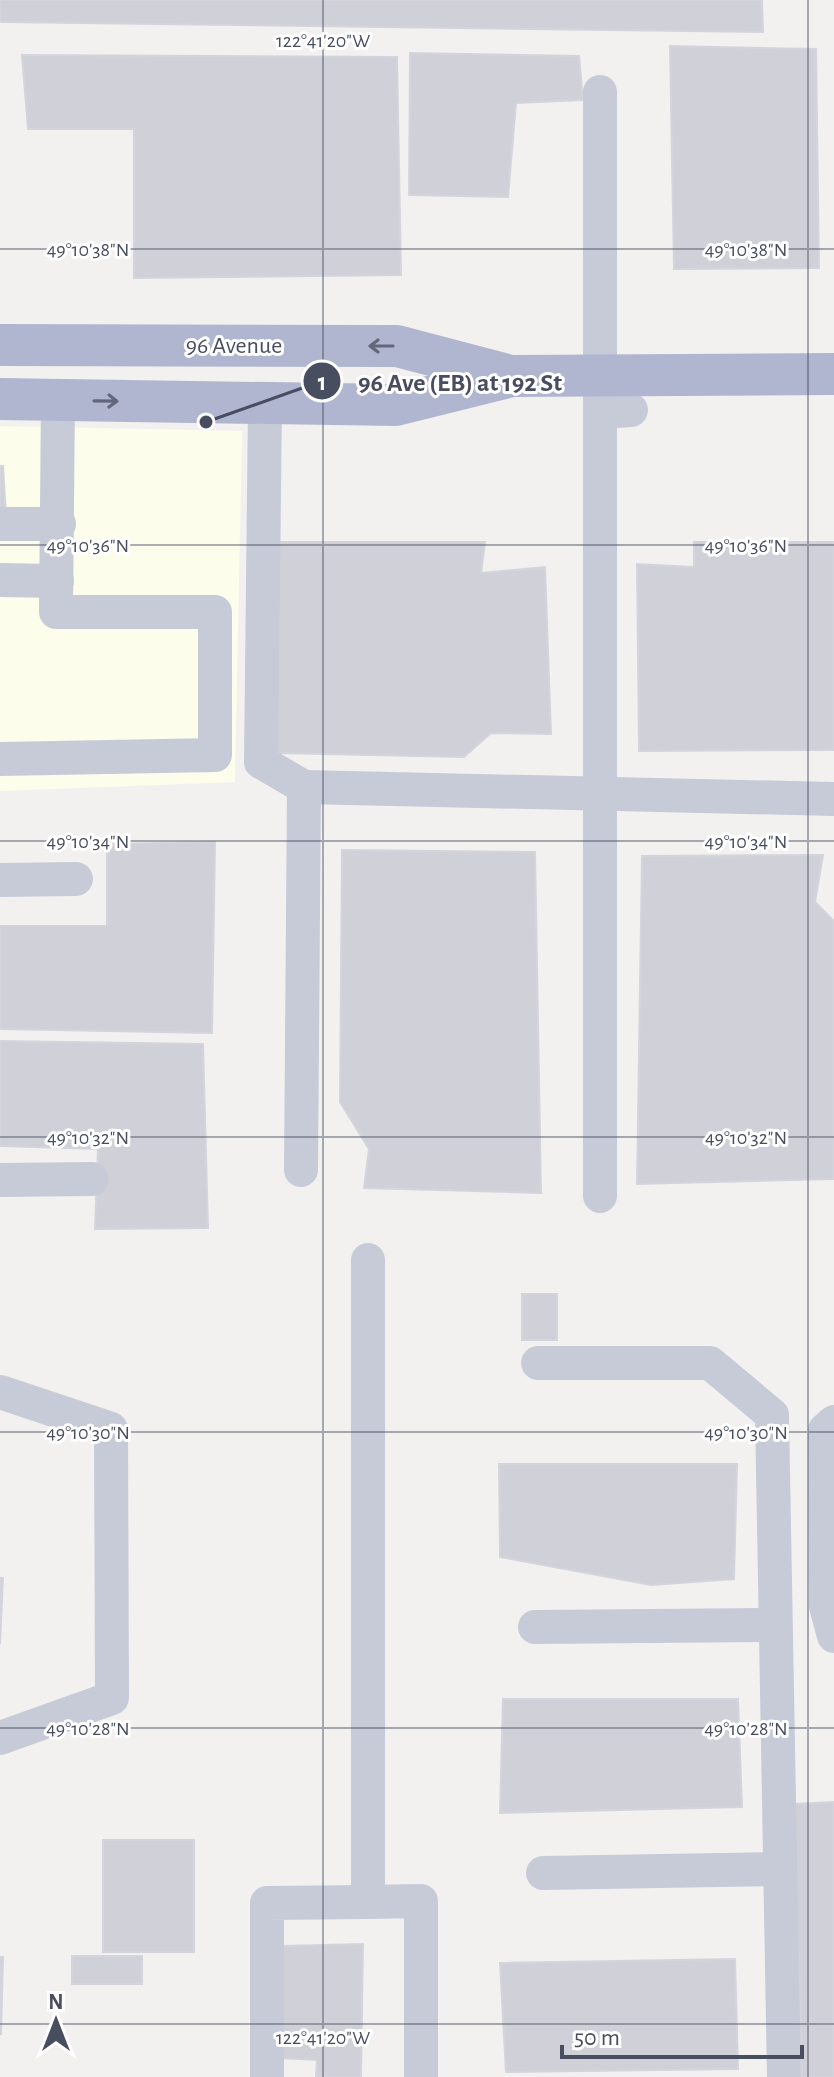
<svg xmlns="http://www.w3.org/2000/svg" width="834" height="2077" viewBox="0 0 834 2077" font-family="'Alegreya Sans',sans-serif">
  <rect width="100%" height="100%" fill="#f3f1f0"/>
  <polygon fill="#fdfdeb" points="0,426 242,431 235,782 0,791"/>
  <g fill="#d0d1d8" stroke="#d4d4dc" stroke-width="2">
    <polygon points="0,0 762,0 763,32 0,22"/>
    <polygon points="670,46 816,49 819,268 674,269"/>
    <polygon points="410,53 579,56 583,100 516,103 508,197 409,195"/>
    <polygon points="22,55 397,57 401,275 134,278 134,129 28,129"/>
    <polygon points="0,466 3,466 6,516 0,516"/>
    <polygon points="274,542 485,542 481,573 545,567 551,734 491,733 464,757 276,753"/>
    <polygon points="694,542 834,542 834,750 639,751 637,564 694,567"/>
    <polygon points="215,842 212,1033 0,1029 0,926 107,926 107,844"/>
    <polygon points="342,850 535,852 541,1193 364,1188 369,1149 340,1102"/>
    <polygon points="823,855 815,902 834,921 834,1179 637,1184 642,856"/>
    <polygon points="0,1041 203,1044 208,1228 95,1229 98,1149 0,1146"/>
    <rect x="522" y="1294" width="35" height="46"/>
    <polygon points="499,1464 737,1464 734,1579 651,1585 500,1557"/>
    <polygon points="0,1578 3,1578 0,1644"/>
    <polygon points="503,1699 738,1699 742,1807 500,1813"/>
    <polygon points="834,1802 834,2077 802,2077 794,1804"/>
    <rect x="103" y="1840" width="91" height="112"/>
    <polygon points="363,1944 361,2077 316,2077 317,2060 280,2058 280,1946"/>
    <rect x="72" y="1956" width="70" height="28"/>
    <polygon points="0,1957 3,1957 1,2034 0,2034"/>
    <polygon points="735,1959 738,2069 506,2072 500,1963"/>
  </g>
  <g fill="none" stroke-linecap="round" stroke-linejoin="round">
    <g stroke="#c7cbd8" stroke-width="34">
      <polyline points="600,92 600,1196"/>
      <polyline points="265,403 261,762 304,787"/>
      <polyline points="600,412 631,410"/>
      <polyline points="0,524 59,524"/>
      <polyline points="0,580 57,581"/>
      <polyline points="0,759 215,755 215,612 56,612 58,400"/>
      <polyline points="0,880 76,879"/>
      <polyline points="301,1170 304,787 834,799"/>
      <polyline points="0,1180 92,1179"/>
      <polyline points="368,1260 368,1902 421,1901 421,2077"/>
      <polyline points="538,1363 710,1363 772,1415 784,2077"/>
      <polyline points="0,1392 111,1429 112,1698 0,1738"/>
      <polyline points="834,1422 825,1430 826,1606 834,1636"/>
      <polyline points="535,1627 775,1625"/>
      <polyline points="543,1873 780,1869"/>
      <polyline points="267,2077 267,1903 368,1902"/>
    </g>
    <g stroke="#b0b6d0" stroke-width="42">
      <polyline points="0,345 397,346 507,375"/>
      <polyline points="0,399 396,405 512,376 834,374"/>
    </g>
  </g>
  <defs><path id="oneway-shaft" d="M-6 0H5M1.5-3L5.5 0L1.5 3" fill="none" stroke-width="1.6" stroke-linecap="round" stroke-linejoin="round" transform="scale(2)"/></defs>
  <g stroke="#62677b">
    <use href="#oneway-shaft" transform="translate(381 346) rotate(-180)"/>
    <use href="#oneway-shaft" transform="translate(106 401) rotate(1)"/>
  </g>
  <path fill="none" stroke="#484d5f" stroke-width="2" stroke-opacity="0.45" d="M323,0V2077M808,0V2077M0,249H834M0,545H834M0,841H834M0,1137H834M0,1432H834M0,1728H834M0,2024H834"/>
  <g text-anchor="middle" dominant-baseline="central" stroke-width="6" stroke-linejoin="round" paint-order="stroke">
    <g font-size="24" fill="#484d5f" stroke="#fff">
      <text x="234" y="346">96 Avenue</text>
    </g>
  </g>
  <g font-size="20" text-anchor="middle" fill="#484d5f" stroke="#fff" stroke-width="6" stroke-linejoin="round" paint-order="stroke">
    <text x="323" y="47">122°41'20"W</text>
    <text x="88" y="256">49°10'38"N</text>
    <text x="746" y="256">49°10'38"N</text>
    <text x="88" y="552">49°10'36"N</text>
    <text x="746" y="552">49°10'36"N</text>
    <text x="88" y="848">49°10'34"N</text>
    <text x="746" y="848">49°10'34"N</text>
    <text x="88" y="1144">49°10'32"N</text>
    <text x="746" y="1144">49°10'32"N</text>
    <text x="88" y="1439">49°10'30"N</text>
    <text x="746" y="1439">49°10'30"N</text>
    <text x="88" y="1735">49°10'28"N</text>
    <text x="746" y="1735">49°10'28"N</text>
    <text x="323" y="2044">122°41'20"W</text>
  </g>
  <path fill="none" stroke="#484d5f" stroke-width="3" d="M206 422L322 381"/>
  <g fill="#484d5f" stroke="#fff" stroke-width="3">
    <circle cx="206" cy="422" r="8"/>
    <circle cx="322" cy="381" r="20"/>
  </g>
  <g font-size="24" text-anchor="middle" font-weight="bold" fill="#fff">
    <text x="322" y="390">1</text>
  </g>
  <g font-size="26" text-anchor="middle" font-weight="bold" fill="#484d5f" stroke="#fff" stroke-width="6" stroke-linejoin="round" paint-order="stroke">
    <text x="460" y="391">96 Ave (EB) at 192 St</text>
  </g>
  <g transform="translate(56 2021)" stroke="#ffffff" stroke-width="6" paint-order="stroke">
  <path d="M0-6L14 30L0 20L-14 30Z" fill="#484d5f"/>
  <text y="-12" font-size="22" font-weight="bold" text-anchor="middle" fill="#484d5f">N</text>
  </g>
  <path d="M562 2045v12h240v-12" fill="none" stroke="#484d5f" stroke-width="4"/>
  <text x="574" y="2045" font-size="24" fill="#484d5f" stroke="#ffffff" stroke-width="6" paint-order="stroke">50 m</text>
</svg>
